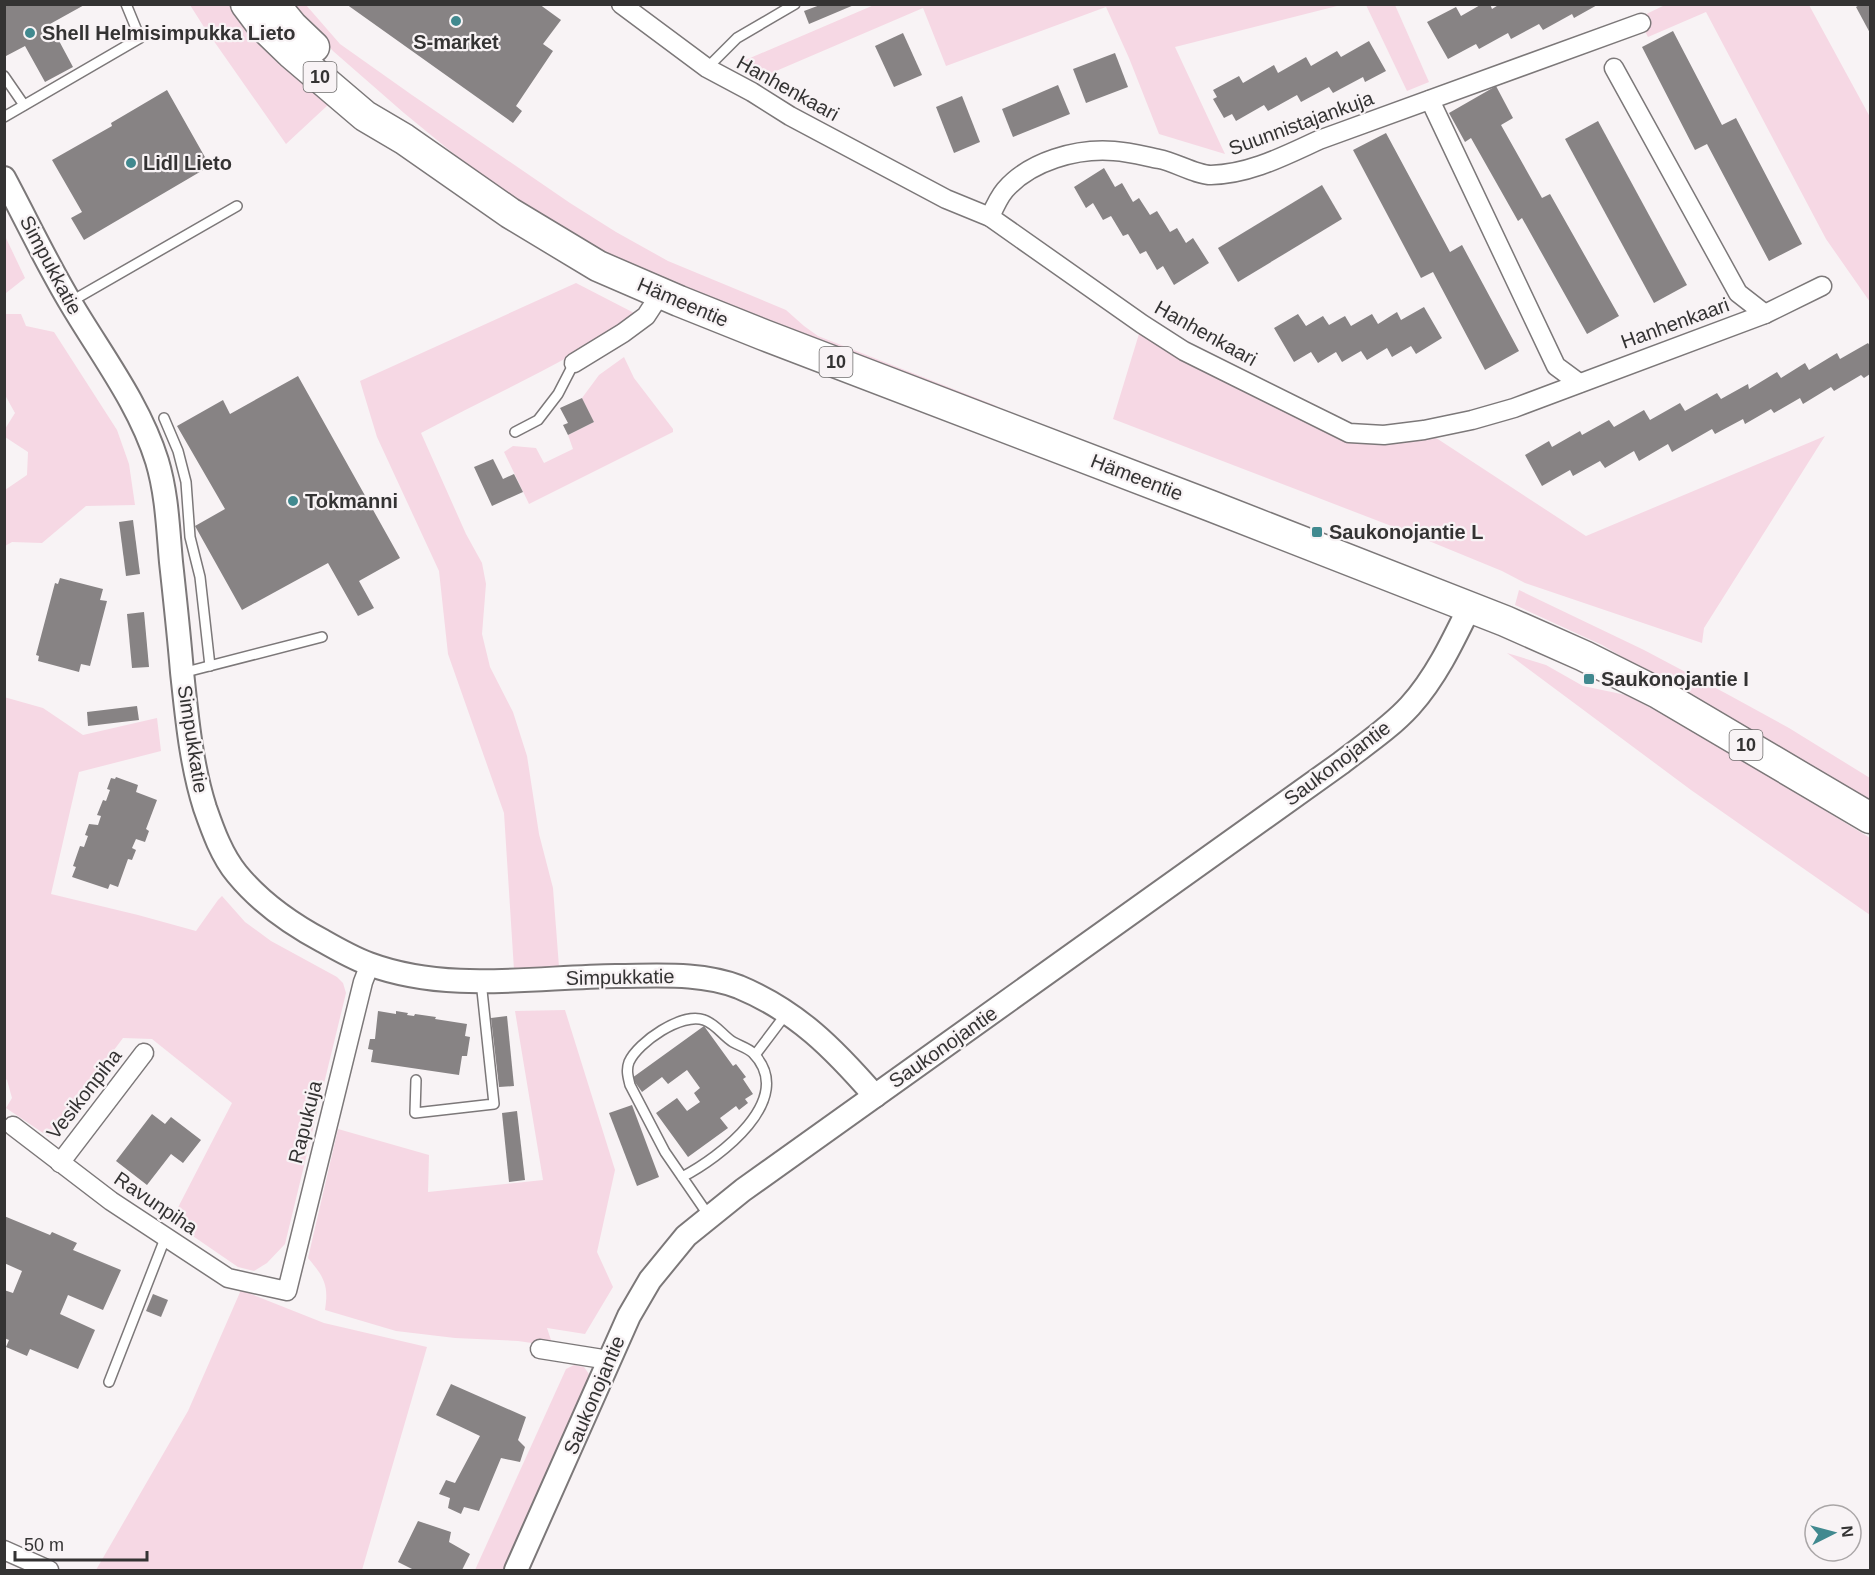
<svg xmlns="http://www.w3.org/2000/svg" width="1875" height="1575" viewBox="0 0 1875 1575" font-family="Helvetica,sans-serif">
  <rect width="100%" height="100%" fill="#f8f3f5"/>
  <g fill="#f6d8e4">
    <polygon points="190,5 233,5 275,60 329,104 286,144 204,27"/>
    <polygon points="292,5 306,5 340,44 412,95 570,203 616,232 668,261 786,310 804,326 818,336 997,406 983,404 873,364 605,254 551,225 476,172 404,113 333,51"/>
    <polygon points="874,5 874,4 1341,5 1175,47 1225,154 1159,134 1129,58 1106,7 946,66 923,8 769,74 743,61"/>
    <polygon points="1366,5 1395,5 1429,82 1407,91"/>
    <polygon points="1665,5 1809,5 1870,117 1870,302 1826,239 1706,12 1648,37 1638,18"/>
    <polygon points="5,236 25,278 6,293 5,299"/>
    <path d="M576,283L638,315C569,361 493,395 421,433L466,534L482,563L486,584L482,634L490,667L513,712L527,756L539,834L553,888L559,967L514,970L504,813L448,654L439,571L377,437L360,381Z"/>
    <polygon points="5,314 21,314 26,326 54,332 117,430 129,464 135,505 86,506 42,543 12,542 5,546 5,490 27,475 28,452 5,437 5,429 15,413 5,395"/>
    <polygon points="1142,324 1349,433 1424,430 1586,536 1825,436 1704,628 1702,643 1525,583 1502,571 1407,532 1113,419"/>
    <polygon points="624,357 634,378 673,429 673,432 529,504 504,452 513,446 536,448 544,463 573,449 568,435 594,422 582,398 599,375"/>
    <polygon points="1519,590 1644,650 1727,694 1789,728 1870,778 1870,804 1724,713 1641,668 1602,645 1515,605"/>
    <polygon points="1507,653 1546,665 1583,686 1626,695 1698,733 1870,838 1870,915 1691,790"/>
    <polygon points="4,697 43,708 83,735 157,718 161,751 79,772 51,894 138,915 196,931 218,900 222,896 245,922 271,941 337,977 343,983 346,993 285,1244 267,1263 254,1271 238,1267 171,1221 232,1103 152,1039 123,1038 49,1137 6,1108 12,1098 7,1080 4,1078"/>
    <path d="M565,1010L615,1170L597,1252L613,1287L585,1334L547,1328L553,1346L518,1341L455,1338L396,1331L325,1310C329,1285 324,1277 308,1258L338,1129L429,1155L428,1192L543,1180L515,1011Z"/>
    <polygon points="241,1290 324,1323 427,1347 362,1570 96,1570 188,1411"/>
    <polygon points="574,1365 584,1367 589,1374 591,1385 506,1570 475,1570 566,1369"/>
  </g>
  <g fill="#878384">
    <polygon points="4,4 86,4 50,24 73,67 45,82 25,46 6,56 4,52"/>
    <polygon points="346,4 539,4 561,20 543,44 553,51 516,106 522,111 513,123"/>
    <polygon points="1482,4 1490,4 1492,9 1500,4 1599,4 1574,18 1572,14 1543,30 1539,24 1511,39 1508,33 1479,49 1476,44 1448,59 1427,22 1456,7 1461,16"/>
    <polygon points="1861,4 1870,4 1870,33 1856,7"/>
    <polygon points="820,5 854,5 809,24 804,11"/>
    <polygon points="1673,31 1722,125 1736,118 1802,244 1769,261 1707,144 1695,150 1642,47"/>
    <polygon points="903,33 922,75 894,87 875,46"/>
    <polygon points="1369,41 1386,71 1365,82 1363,77 1333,93 1329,87 1301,102 1297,95 1268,111 1264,105 1236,121 1232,114 1224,118 1213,99 1217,97 1213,90 1239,76 1243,83 1274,65 1278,73 1306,57 1311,66 1337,51 1341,57"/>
    <polygon points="1115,53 1128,87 1086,103 1073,69"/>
    <polygon points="1058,85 1070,114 1013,137 1002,109"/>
    <polygon points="1496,86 1513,118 1501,125 1542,198 1550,194 1619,316 1587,334 1522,218 1518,221 1471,138 1465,142 1449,113"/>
    <polygon points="167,90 210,166 84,240 71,218 82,212 52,160 112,126 111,123"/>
    <polygon points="962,96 980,142 954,153 936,107"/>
    <polygon points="1598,121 1687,285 1654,303 1565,139"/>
    <polygon points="1386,133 1450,252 1462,245 1519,351 1485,370 1433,272 1421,278 1353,150"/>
    <polygon points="1104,168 1115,187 1122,183 1133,202 1139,198 1150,215 1157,211 1170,232 1177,228 1186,243 1193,238 1209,263 1174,285 1163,266 1157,270 1146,251 1140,254 1128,234 1123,236 1111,216 1103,220 1093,203 1086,208 1074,187"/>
    <polygon points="1322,185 1342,219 1238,282 1218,248"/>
    <polygon points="1424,307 1442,338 1416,354 1411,346 1392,357 1387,348 1367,360 1361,351 1342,362 1336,352 1318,363 1311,352 1294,362 1274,328 1298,314 1306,326 1323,316 1329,325 1345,316 1351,326 1372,314 1378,324 1397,312 1401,320"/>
    <polygon points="1868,343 1870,346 1870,374 1864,378 1861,375 1834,391 1831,387 1803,404 1800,398 1774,413 1771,409 1745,424 1743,419 1715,434 1712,429 1672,452 1668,444 1639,461 1634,451 1605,468 1600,461 1573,476 1570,470 1542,486 1525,455 1549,441 1552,447 1580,431 1582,435 1609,420 1614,427 1644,410 1650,420 1680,403 1685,411 1717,393 1721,399 1748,384 1749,389 1777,372 1781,378 1805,363 1809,370 1837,353 1840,359"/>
    <polygon points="298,376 400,558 359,581 374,608 358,616 328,563 242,610 195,526 225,509 177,426 223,400 230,414"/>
    <polygon points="582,398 594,422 568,435 563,425 568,423 560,408"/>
    <polygon points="493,459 503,479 514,474 523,492 492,506 474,467"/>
    <polygon points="133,520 140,574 126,576 119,522"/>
    <polygon points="60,578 103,589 100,600 107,601 90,666 81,664 79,672 38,661 39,656 36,655 55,583 58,584"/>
    <polygon points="144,612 149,667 132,668 127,614"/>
    <polygon points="137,706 139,720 88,726 87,712"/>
    <polygon points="116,777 138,785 136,792 157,800 146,829 149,831 145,842 136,839 132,848 136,850 132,860 128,859 118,887 110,884 108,889 72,877 76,867 73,866 80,846 84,847 88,836 85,835 89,824 98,825 101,816 97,815 103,800 106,801 110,790 107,789 111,778 115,779"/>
    <polygon points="378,1011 396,1014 396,1011 408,1013 407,1015 414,1016 415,1014 436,1017 435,1019 467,1024 465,1036 470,1037 467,1056 462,1056 459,1075 371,1062 373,1050 368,1049 370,1039 375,1039"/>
    <polygon points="507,1016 514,1086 499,1087 491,1018"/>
    <polygon points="704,1026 733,1066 736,1064 746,1077 743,1079 753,1094 745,1099 748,1103 739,1110 736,1106 720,1118 728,1128 688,1157 656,1113 677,1098 687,1111 700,1102 694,1093 700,1088 687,1070 668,1084 662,1077 642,1092 632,1078"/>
    <polygon points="632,1105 659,1177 637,1186 609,1113"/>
    <polygon points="517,1111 525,1180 509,1182 502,1113"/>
    <polygon points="152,1114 165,1124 171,1117 201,1140 183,1163 171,1154 147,1185 116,1161"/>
    <polygon points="4,1216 50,1235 52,1232 77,1243 73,1250 121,1270 103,1310 68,1295 60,1314 95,1330 78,1369 30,1349 27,1356 6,1347 9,1340 4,1338 4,1290 13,1293 22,1271 4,1263"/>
    <polygon points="153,1294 168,1300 161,1317 146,1311"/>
    <polygon points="451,1384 526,1417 518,1440 525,1447 520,1462 501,1458 479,1511 464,1507 461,1514 448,1508 450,1498 439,1494 446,1480 455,1483 480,1436 436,1415"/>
    <polygon points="418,1521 451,1532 449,1542 470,1554 462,1570 414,1570 398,1562"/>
  </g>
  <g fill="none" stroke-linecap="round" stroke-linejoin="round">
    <g stroke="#7c7879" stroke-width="12">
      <g id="service">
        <polyline points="707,68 737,38 795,4"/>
        <polyline points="4,76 24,105"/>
        <polyline points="4,117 140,38 126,4"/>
        <polyline points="70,302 237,206"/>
        <polyline points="164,418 178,451 186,482 190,537 200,577 210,666"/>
        <polyline points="515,432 538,420 558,394 574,363"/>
        <polyline points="182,673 322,637"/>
        <polyline points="755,1055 786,1014"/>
        <polyline points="416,1080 415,1113 494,1104 481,981"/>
        <path d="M682,1177C719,1158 798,1099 753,1053C748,1048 740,1046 733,1042C723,1036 716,1024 704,1020C682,1012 638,1042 629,1062C626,1070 628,1077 630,1085L665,1152L709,1216"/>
        <polyline points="109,1382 166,1236"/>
      </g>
    </g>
    <g stroke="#7c7879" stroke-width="21">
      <g id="minor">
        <polyline points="621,4 707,68 752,92 790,116 946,199 990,217 1142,324 1184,351 1349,433 1384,435 1424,430 1472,420 1514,408 1765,314 1822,286"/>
        <polyline points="1614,68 1738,293 1765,314"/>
        <polyline points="1430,100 1556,366 1579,383"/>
        <path d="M990,217C994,208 999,197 1005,190C1030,161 1077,148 1114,151C1129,152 1144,156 1159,159C1175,162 1196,175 1211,175C1250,174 1284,156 1319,140L1641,23"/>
        <polyline points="574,363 623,333 646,316 661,293"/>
        <polyline points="13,1126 111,1201 228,1278 287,1291 363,982 370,964"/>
        <polyline points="60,1163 144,1053"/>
        <polyline points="540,1349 609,1360"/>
        <polyline points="4,1550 49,1570"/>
      </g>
    </g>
    <g stroke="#7c7879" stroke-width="26">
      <g id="tertiary">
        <path d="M4,178C27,221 48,266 73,307C103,357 140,406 157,461C167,494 168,529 171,562C175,599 179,635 182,672C187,718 191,764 205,808C213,831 222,856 237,874C260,902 291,924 323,941C337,949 353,958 369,964C447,993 534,977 616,976C657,976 700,972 739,987C797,1011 834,1049 875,1096"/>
        <path d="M516,1570L629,1316L650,1280L686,1236L743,1190L1341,763C1364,745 1390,728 1410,706C1436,677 1453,641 1470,606"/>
      </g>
    </g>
    <g stroke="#7c7879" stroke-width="33">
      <g id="trunk">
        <polyline points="246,4 261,24 291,53 365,116 404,139 510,213 598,266 679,301 764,335 1211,506 1505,621 1584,656 1658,693 1870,818"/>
        <polyline points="274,4 292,26 314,47"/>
      </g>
    </g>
    <use href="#service" stroke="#fff" stroke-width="9"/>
    <use href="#minor" stroke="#fff" stroke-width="18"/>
    <use href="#tertiary" stroke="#fff" stroke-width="22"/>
    <use href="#trunk" stroke="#fff" stroke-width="30"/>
  </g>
  <g fill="#41898f" stroke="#f8f3f5" stroke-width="2">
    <circle cx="456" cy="21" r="6"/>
    <circle cx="30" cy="33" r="6"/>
    <circle cx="131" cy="163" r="6"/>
    <circle cx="293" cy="501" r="6"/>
    <rect x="1311" y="526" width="12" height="12" rx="3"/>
    <rect x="1583" y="673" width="12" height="12" rx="3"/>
  </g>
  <g text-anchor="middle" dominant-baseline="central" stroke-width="4.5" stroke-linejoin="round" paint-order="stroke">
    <g fill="#f8f3f5" stroke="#6f6d6d" stroke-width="1.5">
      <rect x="303.5" y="62" width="33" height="30" rx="4.5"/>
      <rect x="819.5" y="347" width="33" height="30" rx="4.5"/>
      <rect x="1729.5" y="730" width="33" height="30" rx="4.5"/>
    </g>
    <g font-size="18" font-weight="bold" fill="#343333">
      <text x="320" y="77">10</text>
      <text x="836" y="362">10</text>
      <text x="1746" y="745">10</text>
    </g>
    <g font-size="20" font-weight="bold" fill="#343333" stroke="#f8f3f5" text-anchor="start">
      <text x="42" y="33">Shell Helmisimpukka Lieto</text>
      <text x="456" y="42" text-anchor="middle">S-market</text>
      <text x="143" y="163">Lidl Lieto</text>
      <text x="305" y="501">Tokmanni</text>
      <text x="1329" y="532">Saukonojantie L</text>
      <text x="1601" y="679">Saukonojantie I</text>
    </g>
    <g font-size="20" fill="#343333" stroke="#f8f3f5">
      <text transform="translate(788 88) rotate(29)">Hanhenkaari</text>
      <text transform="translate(1301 123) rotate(-20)">Suunnistajankuja</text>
      <text transform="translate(51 265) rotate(62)">Simpukkatie</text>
      <text transform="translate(683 302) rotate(23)">Hämeentie</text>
      <text transform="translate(1675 323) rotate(-20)">Hanhenkaari</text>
      <text transform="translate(1206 333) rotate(29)">Hanhenkaari</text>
      <text transform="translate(1137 477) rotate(21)">Hämeentie</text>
      <text transform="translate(193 739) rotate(81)">Simpukkatie</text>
      <text transform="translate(1337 763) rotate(-37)">Saukonojantie</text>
      <text transform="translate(620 977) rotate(-1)">Simpukkatie</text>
      <text transform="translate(943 1047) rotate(-35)">Saukonojantie</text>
      <text transform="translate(84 1094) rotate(-52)">Vesikonpiha</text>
      <text transform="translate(305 1122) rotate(-76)">Rapukuja</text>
      <text transform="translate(156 1203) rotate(34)">Ravunpiha</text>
      <text transform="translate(594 1395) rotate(-67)">Saukonojantie</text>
    </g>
  </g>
  <rect width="1875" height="1575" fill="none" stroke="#343333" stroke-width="12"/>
  <g transform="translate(1833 1533) rotate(84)"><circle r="28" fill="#f8f3f5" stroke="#aaa6a7" stroke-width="1.5"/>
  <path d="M0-4.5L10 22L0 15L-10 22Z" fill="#41898f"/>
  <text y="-9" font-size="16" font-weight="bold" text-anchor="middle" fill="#343333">N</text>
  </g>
  <path d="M15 1551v9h132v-9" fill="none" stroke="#343333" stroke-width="3"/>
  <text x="24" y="1551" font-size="18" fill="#343333" stroke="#f8f3f5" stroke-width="4.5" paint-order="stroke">50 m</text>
</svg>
